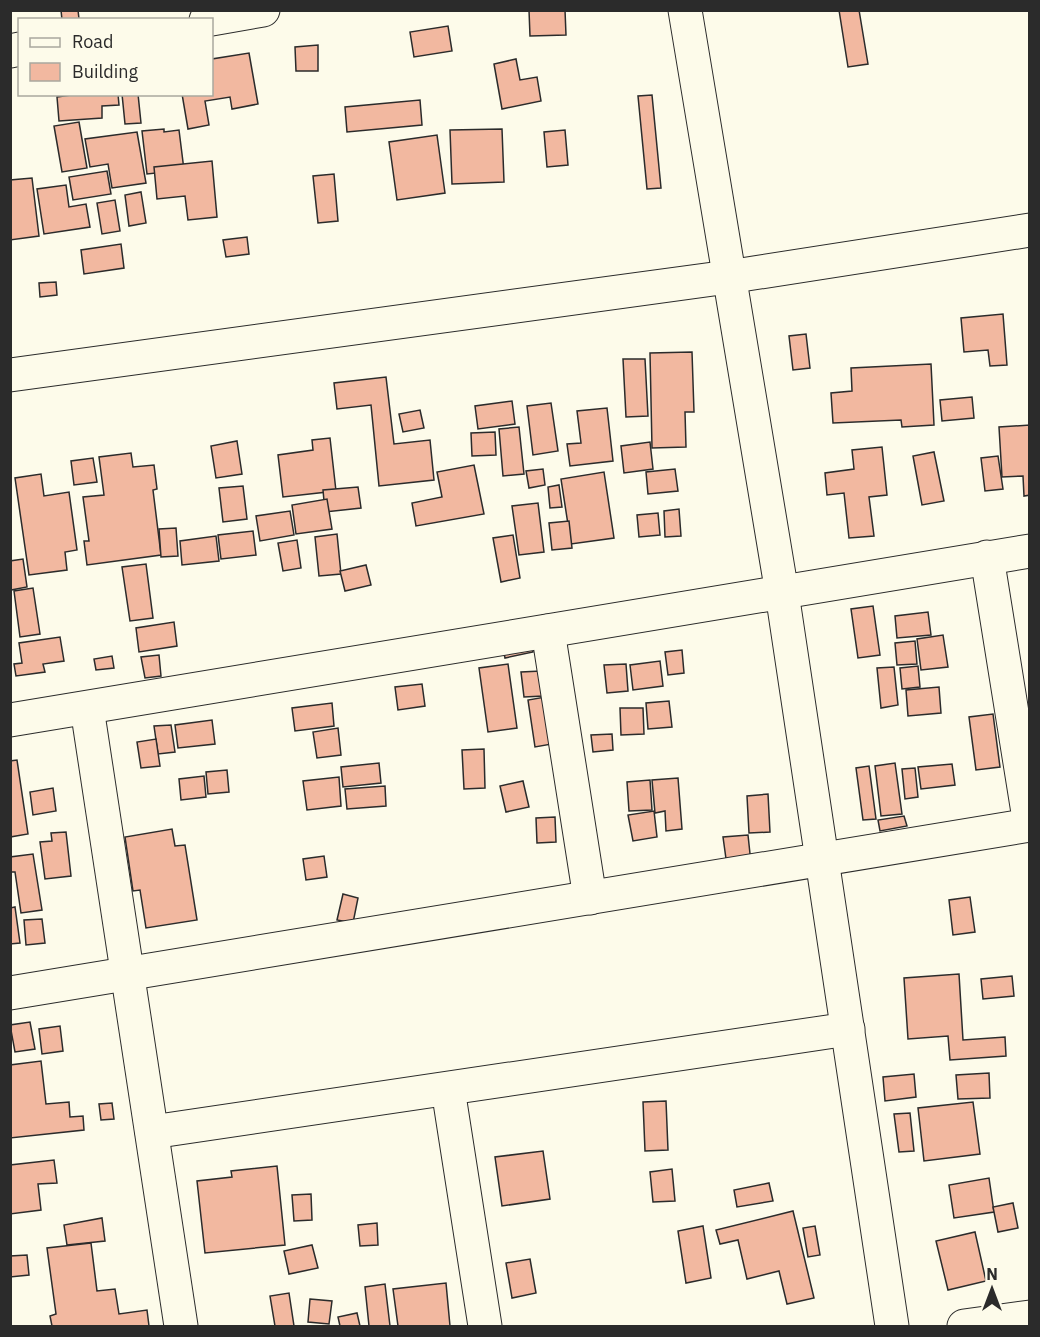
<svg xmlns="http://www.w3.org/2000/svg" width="1040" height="1337" viewBox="0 0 1040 1337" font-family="'IBM Plex Sans',sans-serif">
  <rect width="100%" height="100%" fill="#fdfbea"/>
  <g fill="#f2b8a0" stroke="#2b2b2b" stroke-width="1.5">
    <polygon points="61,10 78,10 79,19 62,20"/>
    <polygon points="529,10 565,10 566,35 530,36"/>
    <polygon points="839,10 859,10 868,64 848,67"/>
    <polygon points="448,26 452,51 414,57 410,32"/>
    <polygon points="318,45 318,71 296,71 295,47"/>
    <polygon points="249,53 258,104 232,109 230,97 205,101 209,125 188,129 182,94 212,94 212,59"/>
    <polygon points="516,59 520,80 537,77 541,101 502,109 494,64"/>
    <polygon points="78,94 118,94 119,105 102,106 102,118 59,121 57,97"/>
    <polygon points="122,94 138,94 141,123 125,124"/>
    <polygon points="652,95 661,188 647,189 638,96"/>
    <polygon points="420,100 422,125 347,132 345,107"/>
    <polygon points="79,122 87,168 62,172 54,126"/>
    <polygon points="164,129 164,132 179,130 184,170 147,174 142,131"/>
    <polygon points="502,129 504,182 452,184 450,130"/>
    <polygon points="565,130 568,165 547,167 544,132"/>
    <polygon points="137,132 146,183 112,188 108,164 90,167 85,139"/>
    <polygon points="437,135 445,193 397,200 389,142"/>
    <polygon points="212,161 217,217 188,220 185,196 157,199 154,167"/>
    <polygon points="107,171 111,194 73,200 69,177"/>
    <polygon points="334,174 338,221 318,223 313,176"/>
    <polygon points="32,178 39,236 10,240 10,180"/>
    <polygon points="66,185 69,207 86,204 90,227 44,234 37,189"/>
    <polygon points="141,192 146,223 129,226 125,195"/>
    <polygon points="115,200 120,231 102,234 97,203"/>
    <polygon points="247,237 249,254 226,257 223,240"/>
    <polygon points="121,244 124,268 84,274 81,250"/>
    <polygon points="56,282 57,295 40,297 39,283"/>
    <polygon points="1003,314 1007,365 990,366 988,350 964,352 961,318"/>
    <polygon points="806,334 810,368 793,370 789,336"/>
    <polygon points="692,352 694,412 685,412 686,447 652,448 650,353"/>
    <polygon points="623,359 645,359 648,416 626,417"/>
    <polygon points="931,364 934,425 902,427 901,420 833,423 831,393 852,391 851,368"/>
    <polygon points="386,377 394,444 430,440 434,480 379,486 371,405 337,409 334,383"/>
    <polygon points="972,397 974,418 942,421 940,400"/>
    <polygon points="512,401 515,424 478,429 475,406"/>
    <polygon points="551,403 558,451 533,455 527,406"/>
    <polygon points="607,408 613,461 570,466 567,444 581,443 577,411"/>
    <polygon points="420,410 424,428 403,432 399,414"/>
    <polygon points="1030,425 1030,495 1024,496 1023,476 1002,477 999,427"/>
    <polygon points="519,427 524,474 503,476 499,429"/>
    <polygon points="495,432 496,455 472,456 471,433"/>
    <polygon points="330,438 336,491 283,497 278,455 313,450 312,440"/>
    <polygon points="237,441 242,474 216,478 211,446"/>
    <polygon points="650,442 653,469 624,473 621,446"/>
    <polygon points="882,447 887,495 869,497 874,536 849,538 844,493 827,495 825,473 854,469 852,450"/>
    <polygon points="934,452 944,501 922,505 913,456"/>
    <polygon points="131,453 133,467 154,465 157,489 153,490 161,555 87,565 84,541 89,541 83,497 104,495 99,457"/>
    <polygon points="998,456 1003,489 985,491 981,458"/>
    <polygon points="93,458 97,482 74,485 71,461"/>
    <polygon points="474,465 484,514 416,526 412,503 442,497 437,472"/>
    <polygon points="543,469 545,485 529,488 526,471"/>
    <polygon points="675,469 678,491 648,494 646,472"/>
    <polygon points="604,472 614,538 571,544 561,479"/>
    <polygon points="41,474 44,496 69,492 77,550 65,552 67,570 29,575 15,478"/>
    <polygon points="559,485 562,507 550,508 548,487"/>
    <polygon points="243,486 247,519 223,522 219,488"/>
    <polygon points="358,487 361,508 325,512 323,490"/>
    <polygon points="327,499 332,529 296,534 292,505"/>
    <polygon points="538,503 544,552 519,555 512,506"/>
    <polygon points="679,509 681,536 665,537 664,511"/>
    <polygon points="290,511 294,535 260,541 256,516"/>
    <polygon points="658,513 660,535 639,537 637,515"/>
    <polygon points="569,521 572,548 552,550 549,523"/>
    <polygon points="176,528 178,556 161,557 159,529"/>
    <polygon points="253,531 256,555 221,559 218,535"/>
    <polygon points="337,534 341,574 319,576 315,537"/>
    <polygon points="513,535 520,578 501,582 493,538"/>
    <polygon points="216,536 219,561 182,565 180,541"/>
    <polygon points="297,540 301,568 283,571 278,543"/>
    <polygon points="23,559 27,587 11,590 10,561"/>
    <polygon points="146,564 153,618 130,621 122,567"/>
    <polygon points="366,565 371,585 345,591 340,571"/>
    <polygon points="33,588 40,634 20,637 14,591"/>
    <polygon points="873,606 880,655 858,658 851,609"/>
    <polygon points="928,612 931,635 897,638 895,616"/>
    <polygon points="174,622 177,646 139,652 136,628"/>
    <polygon points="943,635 948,667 921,670 917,639"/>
    <polygon points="60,637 64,661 43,664 45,672 16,676 14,664 22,663 19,643"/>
    <polygon points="530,639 533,652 505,658 502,644"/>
    <polygon points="915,641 917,664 897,665 895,643"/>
    <polygon points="682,650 684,673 668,675 665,652"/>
    <polygon points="159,655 161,676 145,678 141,657"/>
    <polygon points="112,656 114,668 96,670 94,659"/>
    <polygon points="660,661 663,686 633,690 630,665"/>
    <polygon points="508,664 517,728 488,732 479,668"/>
    <polygon points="626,664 628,691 607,693 604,665"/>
    <polygon points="918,666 920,687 902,689 900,668"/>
    <polygon points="894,667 898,705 881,708 877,668"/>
    <polygon points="541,671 543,696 524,697 521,672"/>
    <polygon points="422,684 425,706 398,710 395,687"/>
    <polygon points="939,687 941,713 908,716 906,690"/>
    <polygon points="545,697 552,744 535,747 528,700"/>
    <polygon points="669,701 672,727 648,729 646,703"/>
    <polygon points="332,703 334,726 295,731 292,708"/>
    <polygon points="620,708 643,708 644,734 621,735"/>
    <polygon points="993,714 1000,767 976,770 969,717"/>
    <polygon points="212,720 215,744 178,748 175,725"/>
    <polygon points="171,725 175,752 158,754 154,726"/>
    <polygon points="338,728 341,755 317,758 313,732"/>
    <polygon points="612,734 613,750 593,752 591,735"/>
    <polygon points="156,739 160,766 141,768 137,742"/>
    <polygon points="484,749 485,788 464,789 462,750"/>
    <polygon points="17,760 28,834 10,837 10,761"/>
    <polygon points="379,763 381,783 343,787 341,767"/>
    <polygon points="895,763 902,814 881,816 875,766"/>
    <polygon points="952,764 955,785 921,789 918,767"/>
    <polygon points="869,766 876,819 863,820 856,768"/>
    <polygon points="915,768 918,797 905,799 902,769"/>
    <polygon points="227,770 229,792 208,794 206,772"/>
    <polygon points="204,776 206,797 181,800 179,779"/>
    <polygon points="339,777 341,806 307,810 303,781"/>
    <polygon points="678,778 682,829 666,831 665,811 655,813 652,780"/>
    <polygon points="650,780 652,810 629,811 627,782"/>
    <polygon points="523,781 529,807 506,812 500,786"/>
    <polygon points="385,786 386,806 347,809 345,789"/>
    <polygon points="53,788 56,811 33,815 30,792"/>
    <polygon points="768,794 770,832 749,833 747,796"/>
    <polygon points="654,811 657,837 633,841 628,815"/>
    <polygon points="904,816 907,826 880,831 878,820"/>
    <polygon points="555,817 556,842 537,843 536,818"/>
    <polygon points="172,829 175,846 185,845 197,920 146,928 140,890 133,891 125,837"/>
    <polygon points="66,832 71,876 45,879 40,842 52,841 51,833"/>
    <polygon points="748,835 751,863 727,866 723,837"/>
    <polygon points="33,854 42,910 21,913 15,872 10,872 10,857"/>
    <polygon points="324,856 327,877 306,880 303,859"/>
    <polygon points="343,894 358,898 353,923 337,920"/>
    <polygon points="970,897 975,932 953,935 949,900"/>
    <polygon points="15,907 20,943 10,944 10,908"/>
    <polygon points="42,919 45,943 26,945 24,920"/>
    <polygon points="959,974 963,1040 1005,1037 1006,1056 950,1060 948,1036 908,1039 904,978"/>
    <polygon points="1012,976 1014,996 983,999 981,979"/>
    <polygon points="30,1022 35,1049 15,1052 10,1025"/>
    <polygon points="60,1026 63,1051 42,1054 39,1029"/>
    <polygon points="41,1061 46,1104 69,1102 70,1117 83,1116 84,1130 10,1138 10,1065"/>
    <polygon points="989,1073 990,1098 958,1099 956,1075"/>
    <polygon points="914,1074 916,1097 885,1101 883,1077"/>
    <polygon points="666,1101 668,1150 645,1151 643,1102"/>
    <polygon points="973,1102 980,1154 924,1161 918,1108"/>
    <polygon points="112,1103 114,1119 101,1120 99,1104"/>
    <polygon points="910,1113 914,1151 899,1152 894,1114"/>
    <polygon points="543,1151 550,1199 502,1206 495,1157"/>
    <polygon points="54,1160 57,1183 38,1184 41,1210 10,1214 10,1165"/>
    <polygon points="277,1166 285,1245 205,1253 197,1181 232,1177 231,1171"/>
    <polygon points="672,1169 675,1201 653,1202 650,1172"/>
    <polygon points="989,1178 994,1212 954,1218 949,1185"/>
    <polygon points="769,1183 773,1201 737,1207 734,1190"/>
    <polygon points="311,1194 312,1220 294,1221 292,1195"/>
    <polygon points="1013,1203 1018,1228 998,1232 993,1207"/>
    <polygon points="793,1211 814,1298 787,1304 779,1271 747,1279 738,1240 720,1244 716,1230"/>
    <polygon points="102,1218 105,1241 67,1245 64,1225"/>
    <polygon points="377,1223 378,1245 360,1246 358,1225"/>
    <polygon points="703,1226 711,1278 686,1283 678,1231"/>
    <polygon points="815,1226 820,1255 808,1257 803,1228"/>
    <polygon points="975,1232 986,1281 948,1290 936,1241"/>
    <polygon points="91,1243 97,1291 115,1289 119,1314 147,1310 149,1326 52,1326 50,1316 56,1314 47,1248"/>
    <polygon points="312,1245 318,1268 289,1274 284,1251"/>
    <polygon points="27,1255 29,1275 10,1277 10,1256"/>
    <polygon points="530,1259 536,1293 512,1298 506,1263"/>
    <polygon points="446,1283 450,1326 398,1326 393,1289"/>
    <polygon points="385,1284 390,1326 369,1326 365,1287"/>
    <polygon points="289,1293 294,1326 275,1326 270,1296"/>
    <polygon points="310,1299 332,1301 329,1324 308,1322"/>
    <polygon points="357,1313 360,1326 340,1326 338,1317"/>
  </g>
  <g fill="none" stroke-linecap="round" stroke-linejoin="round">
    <g stroke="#2b2b2b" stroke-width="35">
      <g id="minor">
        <polyline points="685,10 782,593 892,1326"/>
        <polyline points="206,20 263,10"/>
        <polyline points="10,51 20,49"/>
        <polyline points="10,375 728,277 1030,230"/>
        <polyline points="987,557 1030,825"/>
        <polyline points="548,631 590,898"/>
        <polyline points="87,708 181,1326"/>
        <polyline points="10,720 1030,551"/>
        <polyline points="10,993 1030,825"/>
        <polyline points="448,1089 485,1326"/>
        <polyline points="152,1132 848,1029"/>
        <polyline points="964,1326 1030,1317"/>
      </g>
    </g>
    <use href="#minor" stroke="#fdfbea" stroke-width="33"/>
  </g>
  <rect width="1040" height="1337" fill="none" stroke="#2b2b2b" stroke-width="24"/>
  <rect x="18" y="18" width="195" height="78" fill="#fdfbea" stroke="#a9a89e" stroke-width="1.5"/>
  <rect x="30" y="38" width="30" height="9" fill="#fdfbea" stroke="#a9a89e" stroke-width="1.5"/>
  <text x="72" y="48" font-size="18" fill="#2b2b2b">Road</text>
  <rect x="30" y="63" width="30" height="18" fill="#f2b8a0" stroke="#a9a89e" stroke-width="1.5"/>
  <text x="72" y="78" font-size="18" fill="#2b2b2b">Building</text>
  <g transform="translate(992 1289)" stroke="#fdfbea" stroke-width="4.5" paint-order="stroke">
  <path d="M0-4.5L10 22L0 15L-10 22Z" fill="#2b2b2b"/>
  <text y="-9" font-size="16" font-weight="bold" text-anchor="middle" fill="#2b2b2b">N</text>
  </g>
</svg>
